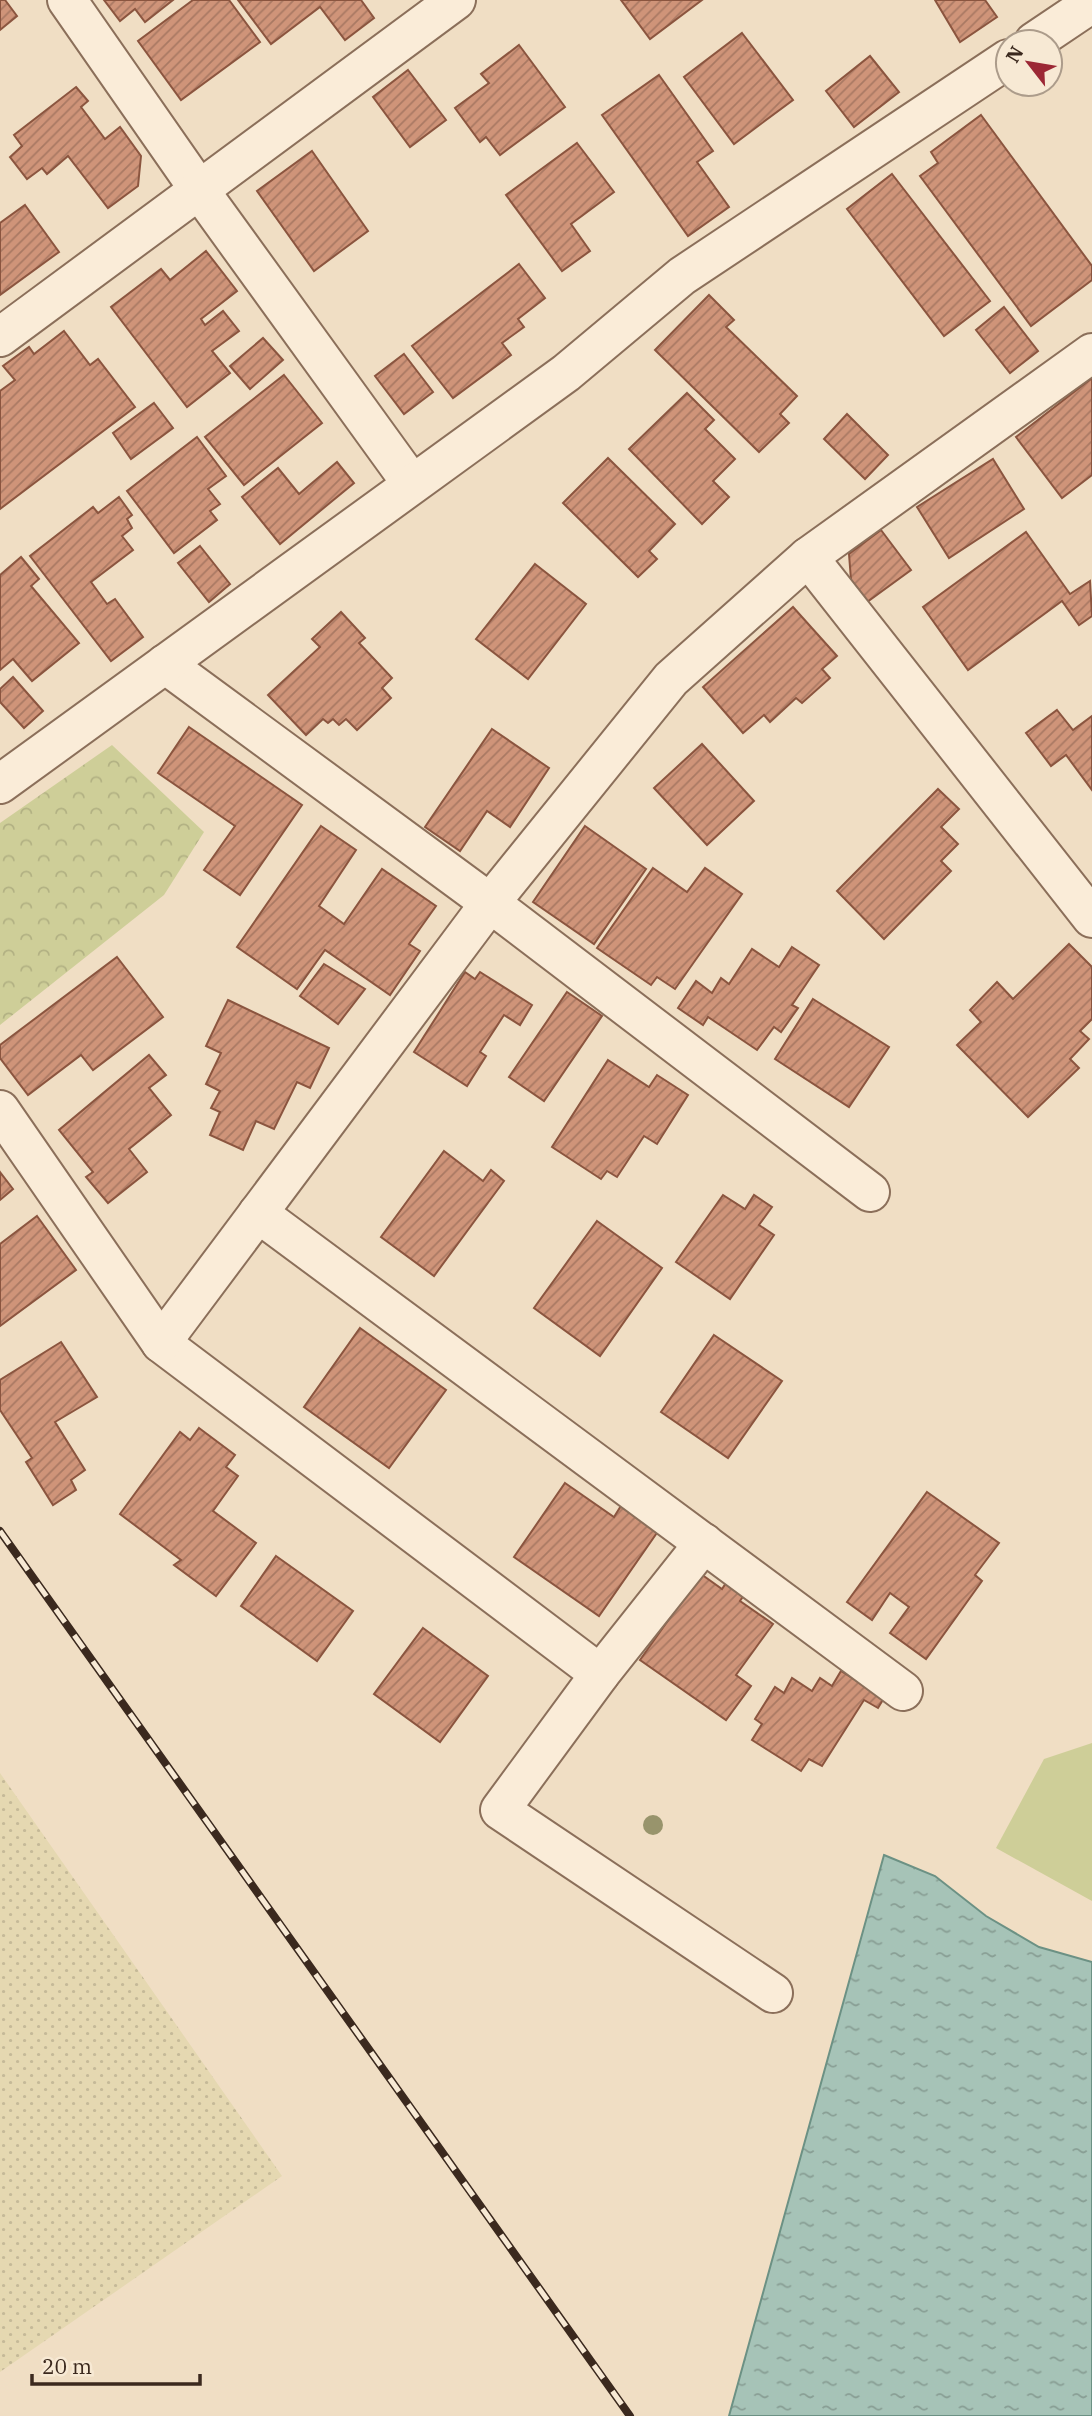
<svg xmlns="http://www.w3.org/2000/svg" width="1092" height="2416" viewBox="0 0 1092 2416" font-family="'IBM Plex Serif',serif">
  <defs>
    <pattern id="farmland-dots" width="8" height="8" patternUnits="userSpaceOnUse" patternTransform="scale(1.75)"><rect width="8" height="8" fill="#e5d8b1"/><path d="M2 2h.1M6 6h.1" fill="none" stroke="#c5b998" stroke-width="1.8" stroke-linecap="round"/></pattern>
    <pattern id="park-crowns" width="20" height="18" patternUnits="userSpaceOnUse" patternTransform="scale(1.75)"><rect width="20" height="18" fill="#cece98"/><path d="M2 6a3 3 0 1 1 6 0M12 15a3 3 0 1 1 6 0" fill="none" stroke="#b2b183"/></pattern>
    <pattern id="water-ripples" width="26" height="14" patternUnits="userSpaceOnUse" patternTransform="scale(1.75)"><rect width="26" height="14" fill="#a6c3b7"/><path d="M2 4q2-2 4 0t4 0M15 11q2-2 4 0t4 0" fill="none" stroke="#889e94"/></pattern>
    <pattern id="building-hatch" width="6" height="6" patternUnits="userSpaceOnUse" patternTransform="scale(1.75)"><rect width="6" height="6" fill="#cf9479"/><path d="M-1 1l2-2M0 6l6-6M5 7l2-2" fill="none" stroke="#a97963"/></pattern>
  </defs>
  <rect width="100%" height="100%" fill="#f0dec4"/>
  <polygon fill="url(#farmland-dots)" points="0,1773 282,2176 0,2372"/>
  <polygon fill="#cece98" points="1092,1743 1092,1901 996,1848 1044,1759"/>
  <polygon fill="url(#park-crowns)" points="112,745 204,832 164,895 0,1025 0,823"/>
  <polygon fill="url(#water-ripples)" stroke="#6c9184" stroke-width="2" points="884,1855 935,1876 986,1916 1039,1947 1092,1962 1092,2416 729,2416"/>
  <g fill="url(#building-hatch)" stroke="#8b553f" stroke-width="2">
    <polygon points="0,0 5,0 17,16 0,30"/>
    <polygon points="104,0 173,0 145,22 135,9 120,21"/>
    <polygon points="193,0 229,0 260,42 181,100 138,41"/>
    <polygon points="238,0 361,0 374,18 345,40 320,7 271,44"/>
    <polygon points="621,0 702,0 650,39"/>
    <polygon points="935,0 985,0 997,17 960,42"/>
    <polygon points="742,33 793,100 734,144 684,77"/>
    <polygon points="519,45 565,107 500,155 486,137 480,142 455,108 489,83 481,74"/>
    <polygon points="870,56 899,92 854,127 826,91"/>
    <polygon points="408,70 446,120 410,147 373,97"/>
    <polygon points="659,75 713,151 697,162 729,207 688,236 602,115"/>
    <polygon points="76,87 88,101 81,107 105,139 120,127 141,156 138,186 108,208 68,156 47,174 42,168 27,179 10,157 22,146 14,135"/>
    <polygon points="981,115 1092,266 1092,280 1031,326 920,176 938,163 931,152"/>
    <polygon points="577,143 614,192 571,224 590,251 562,271 506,195"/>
    <polygon points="312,151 368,231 314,271 257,191"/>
    <polygon points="892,174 990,301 944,336 847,209"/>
    <polygon points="25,205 59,252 0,295 0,223"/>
    <polygon points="206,251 237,291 201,319 205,325 223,311 239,331 212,351 230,373 187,407 111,307 161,269 170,280"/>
    <polygon points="519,264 545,298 518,319 524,327 502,343 511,355 453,398 412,346"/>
    <polygon points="709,295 734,320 726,327 797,396 780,414 789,423 759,452 655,350"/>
    <polygon points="1004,307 1038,351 1010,373 976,330"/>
    <polygon points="64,331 90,365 98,359 135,407 0,509 0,391 15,380 3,366 29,347 34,354"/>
    <polygon points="263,338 283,360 250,389 230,366"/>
    <polygon points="404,354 433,392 404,414 375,376"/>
    <polygon points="284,375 322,423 244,485 205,437"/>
    <polygon points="1092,378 1092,475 1062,498 1016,437"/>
    <polygon points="687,393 714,420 705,429 735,459 713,481 729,497 702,524 629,449"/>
    <polygon points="154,403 173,428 131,459 113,433"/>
    <polygon points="847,414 888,455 865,479 824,439"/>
    <polygon points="197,437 226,476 208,489 220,504 210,511 217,520 174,553 127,491"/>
    <polygon points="608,458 675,524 649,551 657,559 638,577 563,503"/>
    <polygon points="993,459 1024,509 949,558 917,507"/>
    <polygon points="337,462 354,483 280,544 242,497 278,468 299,494"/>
    <polygon points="119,497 132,515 127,519 132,528 122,536 133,550 91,582 107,604 115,599 143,637 111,661 30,556 93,507 98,513"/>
    <polygon points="881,530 911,570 867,602 851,580 849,554"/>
    <polygon points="1026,532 1070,594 1090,581 1092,616 1079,625 1062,601 968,670 923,607"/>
    <polygon points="200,546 230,584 209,602 178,563"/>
    <polygon points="21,557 39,579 31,586 79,643 32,681 13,659 0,670 0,575"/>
    <polygon points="535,564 586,604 528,679 476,639"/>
    <polygon points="793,607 837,656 822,669 830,678 802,703 796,698 770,722 764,715 743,733 703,687"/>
    <polygon points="341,612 365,638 359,643 392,678 382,688 391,698 357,730 346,719 339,725 333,719 328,723 323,719 306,735 268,695 320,647 312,639"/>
    <polygon points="13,677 43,711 24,728 0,702 0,689"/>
    <polygon points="1057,710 1073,730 1092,716 1092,790 1066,755 1051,766 1026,733"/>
    <polygon points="189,727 302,805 240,895 204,870 235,826 158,773"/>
    <polygon points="492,729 549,768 510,827 487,811 460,851 425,827"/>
    <polygon points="702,744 754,801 707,845 654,788"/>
    <polygon points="938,789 959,809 941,827 958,844 941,861 951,871 884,939 837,891"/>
    <polygon points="321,826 356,850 319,906 344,924 382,869 436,906 409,944 420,951 390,995 325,950 297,989 237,947"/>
    <polygon points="585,826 646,869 594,944 533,902"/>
    <polygon points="653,868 687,892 705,868 742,894 675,989 657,977 651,985 597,948"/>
    <polygon points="1069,944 1092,967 1092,1019 1080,1031 1089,1039 1070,1059 1079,1068 1028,1117 957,1045 981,1022 970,1010 997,982 1013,999"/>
    <polygon points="792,947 819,965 792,1005 798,1008 781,1032 774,1027 757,1050 708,1017 703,1025 678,1008 696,981 712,993 721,978 729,984 752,949 779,967"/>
    <polygon points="117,957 163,1017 93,1070 81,1055 28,1095 0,1058 0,1045"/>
    <polygon points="324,964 365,989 338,1024 300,996"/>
    <polygon points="465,972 475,979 480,972 532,1005 520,1025 504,1015 480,1052 486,1056 467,1086 414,1052"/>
    <polygon points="567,992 602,1016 544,1101 509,1077"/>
    <polygon points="813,999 889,1047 849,1107 775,1059"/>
    <polygon points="228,1000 329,1048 310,1088 297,1082 274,1129 256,1121 243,1150 210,1135 220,1112 211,1108 220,1091 206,1084 221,1053 206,1046"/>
    <polygon points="149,1055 166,1075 149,1088 171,1115 129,1149 147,1172 108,1203 86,1177 93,1172 59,1130"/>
    <polygon points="608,1060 649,1087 657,1075 688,1095 657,1144 644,1136 617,1177 607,1171 601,1179 552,1147"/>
    <polygon points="444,1151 483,1181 491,1170 504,1181 434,1276 381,1237"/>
    <polygon points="0,1172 13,1189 0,1200"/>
    <polygon points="723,1195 745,1209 754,1195 772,1207 759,1225 774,1235 730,1299 676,1262"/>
    <polygon points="37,1216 76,1270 0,1326 0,1244"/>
    <polygon points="597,1221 662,1268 600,1356 534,1308"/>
    <polygon points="360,1328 446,1390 389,1468 304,1407"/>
    <polygon points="714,1335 782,1381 728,1458 661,1412"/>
    <polygon points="61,1342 97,1397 55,1422 85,1470 71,1480 76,1490 53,1505 26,1462 32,1458 0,1410 0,1380"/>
    <polygon points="199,1428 235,1455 226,1467 238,1476 213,1511 256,1543 216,1596 174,1565 181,1560 120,1514 180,1432 190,1440"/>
    <polygon points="565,1483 614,1517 624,1501 661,1527 599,1616 514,1557"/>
    <polygon points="927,1492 999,1543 975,1575 982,1581 926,1659 890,1633 909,1607 890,1593 872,1620 847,1602"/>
    <polygon points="276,1556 353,1611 317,1661 241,1606"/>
    <polygon points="701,1574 722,1589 728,1580 746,1592 740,1601 773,1624 736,1675 751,1686 726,1720 640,1660"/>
    <polygon points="423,1628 488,1676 440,1742 374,1694"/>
    <polygon points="841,1671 884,1698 878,1708 864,1700 822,1766 809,1759 801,1771 752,1740 762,1724 755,1719 775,1687 784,1693 792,1678 812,1691 820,1678 832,1686"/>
  </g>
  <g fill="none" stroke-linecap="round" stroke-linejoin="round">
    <g stroke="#8b6f5a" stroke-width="42">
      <g id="street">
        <polyline points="67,0 200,191 412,484"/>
        <polyline points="1034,42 1092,3"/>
        <polyline points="0,337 456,0"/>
        <polyline points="808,557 1092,918"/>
        <polyline points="165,664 490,903 870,1192"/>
        <polyline points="0,784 566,373 682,276 1008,59"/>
        <polyline points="0,1110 161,1343 600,1674 500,1810 773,1993"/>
        <polyline points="258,1213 903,1691"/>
        <polyline points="161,1343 490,903 671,679 808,557 1092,353"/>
        <polyline points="600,1674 704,1543"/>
      </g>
    </g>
    <use href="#street" stroke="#faecd8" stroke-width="38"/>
    <g stroke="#3b291e" stroke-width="8">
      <polyline id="rail" points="0,1531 630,2416"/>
    </g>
    <use href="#rail" stroke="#f7e9d4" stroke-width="5" stroke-dasharray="16" stroke-linecap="butt"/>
  </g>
  <circle fill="#98946c" cx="653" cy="1825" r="10"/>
  <g transform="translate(1029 63) rotate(301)"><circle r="33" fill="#f7e9d4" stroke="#ac9c8b" stroke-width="2"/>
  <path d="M0-5L12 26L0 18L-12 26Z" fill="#9c2835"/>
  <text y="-10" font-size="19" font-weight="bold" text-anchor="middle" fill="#3b291e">N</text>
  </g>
  <path d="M32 2374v10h168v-10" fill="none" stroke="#3b291e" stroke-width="3.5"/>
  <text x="42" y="2374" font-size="21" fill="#3b291e" stroke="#f7e9d4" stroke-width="5" paint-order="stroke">20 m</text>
</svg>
